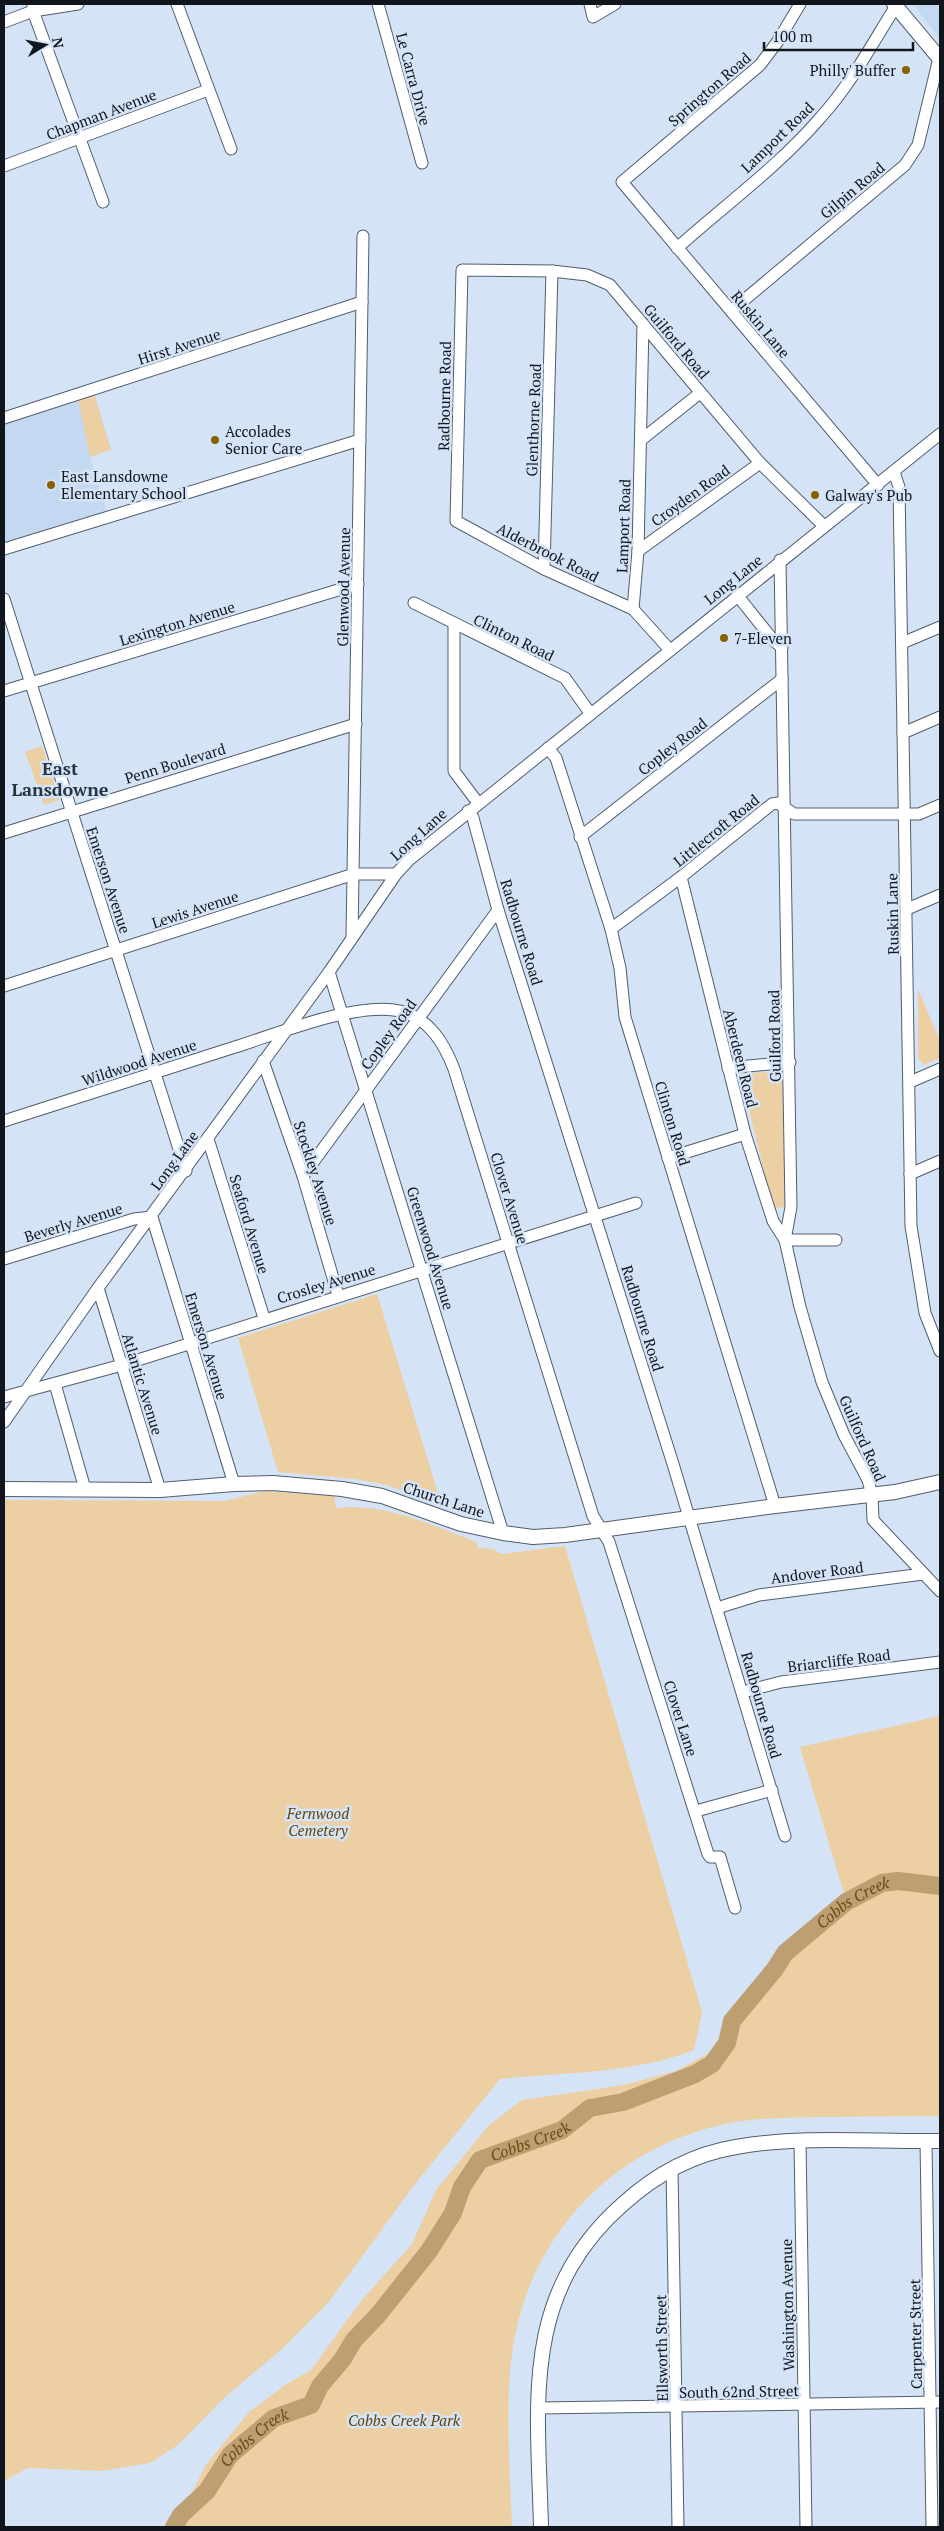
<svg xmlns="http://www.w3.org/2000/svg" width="944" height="2531" viewBox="0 0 944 2531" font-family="'PT Serif',serif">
  <rect width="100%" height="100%" fill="#d4e4f6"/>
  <g fill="#c4d9f1">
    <polygon points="913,4 940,4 940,40"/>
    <polygon points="94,393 111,450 90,457 107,513 4,546 4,421"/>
  </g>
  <g fill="#eccfa3">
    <polygon points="94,393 111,450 90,457 78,398"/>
    <polygon points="42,746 60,800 44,805 25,752"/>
    <polygon points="918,989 940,1041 940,1058 923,1065 918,1057"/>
    <polygon points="783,1072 787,1207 773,1208 740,1073"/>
    <polygon points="377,1294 441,1503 386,1485 355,1479 278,1472 238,1338"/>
    <path d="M265,1491L334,1496L336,1508C385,1502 431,1525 476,1542L478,1548L493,1549L502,1554L565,1546L702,2012L694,2050C633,2074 565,2072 500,2079L415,2184L328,2303L282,2349L225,2397L178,2445L150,2463L103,2471L28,2468L4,2481V1500L225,1501Z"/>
    <path d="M940,1716V2116C901,2116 862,2117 823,2117C791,2118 758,2117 726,2124C612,2147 527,2238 512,2354C505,2406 510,2474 512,2527H174L206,2465L249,2412L285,2385L311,2370L361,2301L412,2244L436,2190L488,2126L522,2100L624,2085L676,2071L713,2051L723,2038L744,1998L797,1935L824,1910L845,1897L800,1747Z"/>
  </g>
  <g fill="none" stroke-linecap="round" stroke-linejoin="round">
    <path stroke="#bd9f71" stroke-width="18" id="s1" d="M174,2527L181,2515L207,2491L230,2455L274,2418L311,2405L320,2386L342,2360L354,2340L378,2315L429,2251L453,2213L462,2187L480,2160L562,2130L590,2108L623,2102L695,2074L712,2064L727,2043L732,2021L775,1969L785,1953L846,1902L882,1883L898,1881L940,1886"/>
    <g stroke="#505d6c" stroke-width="13">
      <g id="minor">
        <polyline points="33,4 33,11 103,202"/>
        <polyline points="177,4 231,149"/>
        <polyline points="378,4 422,163"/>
        <polyline points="590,4 593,17 615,4"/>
        <polyline points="800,4 778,41 760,65 622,182 878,485"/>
        <polyline points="4,22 33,11 78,4"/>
        <polyline points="4,166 208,90"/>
        <path d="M677,248C725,205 779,166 821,117C851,84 872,44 896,6"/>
        <polyline points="731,311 905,165 918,145 939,58"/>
        <polyline points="4,418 362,302"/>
        <polyline points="641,440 700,393"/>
        <polyline points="894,472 899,487 911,1226 925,1313 940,1351"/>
        <polyline points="4,549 360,440"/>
        <polyline points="638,551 760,463"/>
        <polyline points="780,560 791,1207 785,1240 800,1307 822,1382 844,1435 868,1480 872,1495 873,1520 940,1591"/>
        <polyline points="544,569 552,271"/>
        <polyline points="737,595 773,640 782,648"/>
        <polyline points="4,599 186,1171"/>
        <polyline points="414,603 565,678 590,713"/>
        <polyline points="633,609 638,551 643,324"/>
        <polyline points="454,625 454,771 478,803"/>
        <polyline points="902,643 940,627"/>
        <polyline points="669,649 633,609 544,569 456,521 462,270 552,271 587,275 610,285 760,463 824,526"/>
        <polyline points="4,691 358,584"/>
        <polyline points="903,733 940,717"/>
        <polyline points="548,748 556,758 611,929 620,968 625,1017 775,1506"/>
        <polyline points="468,811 473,818 498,910 673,1464 785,1836"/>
        <polyline points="4,833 356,724"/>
        <polyline points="580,837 782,679"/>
        <polyline points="681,877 745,1134 773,1221 785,1240 836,1240"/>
        <polyline points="907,909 940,895"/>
        <polyline points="611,929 681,877 772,804 778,803 794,814 919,814 940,805"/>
        <polyline points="352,938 363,236"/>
        <polyline points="329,972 503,1533"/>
        <polyline points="4,986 354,874 396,874"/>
        <polyline points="263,1061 303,1176 338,1295"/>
        <polyline points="728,1068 790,1062"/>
        <polyline points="910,1082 940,1069"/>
        <path d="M4,1121C81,1097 158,1072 235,1047C277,1034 357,1001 400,1011C429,1018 444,1043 454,1069L593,1516L609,1542L708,1854L710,1857H720L735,1908"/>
        <polyline points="208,1139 264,1318"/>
        <polyline points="668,1158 745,1134"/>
        <polyline points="910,1174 940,1161"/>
        <polyline points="303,1176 498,910"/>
        <polyline points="4,1259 134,1219 152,1217 234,1484"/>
        <polyline points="98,1288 160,1490"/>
        <polyline points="55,1384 85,1489"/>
        <polyline points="4,1397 122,1365 636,1203"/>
        <polyline points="4,1422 98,1288 329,972 396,874 409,860 940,434"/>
        <polyline points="717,1608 759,1595 923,1574"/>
        <polyline points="743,1692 781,1682 940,1662"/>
        <polyline points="696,1811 772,1790"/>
        <polyline points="800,2141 806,2527"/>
        <polyline points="926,2141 932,2527"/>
        <polyline points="672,2168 678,2527"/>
        <polyline points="539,2408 940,2402"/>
      </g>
    </g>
    <g stroke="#505d6c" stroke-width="16">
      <g id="major">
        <polyline points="894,4 940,59"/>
        <polyline points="4,1489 160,1490 234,1484 273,1483 342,1489 382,1496 461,1524 503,1533 533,1537 565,1535 775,1506 895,1492 940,1482"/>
        <path d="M541,2527C538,2404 520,2294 623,2204C655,2175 693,2154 736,2147C803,2135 873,2142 940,2141"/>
      </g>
    </g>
    <use href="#minor" stroke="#fff" stroke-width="11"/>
    <use href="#major" stroke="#fff" stroke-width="14"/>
  </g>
  <g fill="#8a6001" stroke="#d4e4f6" stroke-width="2">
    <circle cx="906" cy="70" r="5"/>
    <circle cx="215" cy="440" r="5"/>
    <circle cx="51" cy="485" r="5"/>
    <circle cx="815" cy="495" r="5"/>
    <circle cx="724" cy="638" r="5"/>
  </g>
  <g text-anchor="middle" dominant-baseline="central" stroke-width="5" stroke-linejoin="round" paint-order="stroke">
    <g font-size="15" fill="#11161d" stroke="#d4e4f6" text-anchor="start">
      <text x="896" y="70" text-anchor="end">Philly' Buffer</text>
      <text x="225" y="431">Accolades<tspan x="225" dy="17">Senior Care</tspan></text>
      <text x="61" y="476">East Lansdowne<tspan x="61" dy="17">Elementary School</tspan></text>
      <text x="825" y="495">Galway's Pub</text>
      <text x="734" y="638">7-Eleven</text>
    </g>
    <g font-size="15" fill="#11161d" stroke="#d4e4f6">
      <text transform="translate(414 79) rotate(75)">Le Carra Drive</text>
      <text transform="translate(709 89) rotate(-41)">Springton Road</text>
      <text transform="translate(101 114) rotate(-21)">Chapman Avenue</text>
      <text transform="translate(777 137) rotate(-44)">Lamport Road</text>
      <text transform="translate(852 190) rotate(-40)">Gilpin Road</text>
      <text transform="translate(761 324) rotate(50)">Ruskin Lane</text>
      <text transform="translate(677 341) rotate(50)">Guilford Road</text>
      <text transform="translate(179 346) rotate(-18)">Hirst Avenue</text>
      <text transform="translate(444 396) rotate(-89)">Radbourne Road</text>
      <text transform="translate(533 420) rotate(-88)">Glenthorne Road</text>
      <text transform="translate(690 495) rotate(-36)">Croyden Road</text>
      <text transform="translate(623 526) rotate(-88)">Lamport Road</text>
      <text transform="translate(548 552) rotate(27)">Alderbrook Road</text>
      <text transform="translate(733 579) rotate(-39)">Long Lane</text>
      <text transform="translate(343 587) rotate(-89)">Glenwood Avenue</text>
      <text transform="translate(177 623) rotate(-17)">Lexington Avenue</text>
      <text transform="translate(514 637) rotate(26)">Clinton Road</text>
      <text transform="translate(672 746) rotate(-38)">Copley Road</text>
      <text transform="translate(175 763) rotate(-17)">Penn Boulevard</text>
      <text transform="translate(716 830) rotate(-39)">Littlecroft Road</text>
      <text transform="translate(418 834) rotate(-42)">Long Lane</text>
      <text transform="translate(109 880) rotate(72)">Emerson Avenue</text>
      <text transform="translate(195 909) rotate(-18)">Lewis Avenue</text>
      <text transform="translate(892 914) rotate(-91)">Ruskin Lane</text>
      <text transform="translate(522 932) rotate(73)">Radbourne Road</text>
      <text transform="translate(388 1034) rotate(-54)">Copley Road</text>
      <text transform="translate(774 1036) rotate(-91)">Guilford Road</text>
      <text transform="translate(741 1058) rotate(76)">Aberdeen Road</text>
      <text transform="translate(139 1062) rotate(-18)">Wildwood Avenue</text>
      <text transform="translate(673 1123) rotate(73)">Clinton Road</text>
      <text transform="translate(174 1160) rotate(-54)">Long Lane</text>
      <text transform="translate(316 1173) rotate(72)">Stockley Avenue</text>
      <text transform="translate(510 1198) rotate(73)">Clover Avenue</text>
      <text transform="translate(73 1222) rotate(-17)">Beverly Avenue</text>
      <text transform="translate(250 1224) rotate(73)">Seaford Avenue</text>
      <text transform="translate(431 1248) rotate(73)">Greenwood Avenue</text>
      <text transform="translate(326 1283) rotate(-17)">Crosley Avenue</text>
      <text transform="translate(643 1318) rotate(73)">Radbourne Road</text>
      <text transform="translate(207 1346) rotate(73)">Emerson Avenue</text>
      <text transform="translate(143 1384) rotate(73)">Atlantic Avenue</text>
      <text transform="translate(863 1438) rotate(66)">Guilford Road</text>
      <text transform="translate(444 1499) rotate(18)">Church Lane</text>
      <text transform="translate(817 1572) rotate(-7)">Andover Road</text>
      <text transform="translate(839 1660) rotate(-7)">Briarcliffe Road</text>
      <text transform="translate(762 1705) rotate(74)">Radbourne Road</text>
      <text transform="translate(681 1718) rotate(72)">Clover Lane</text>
      <text transform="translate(787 2305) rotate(-91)">Washington Avenue</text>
      <text transform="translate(915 2334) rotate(-91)">Carpenter Street</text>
      <text transform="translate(661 2348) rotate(-91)">Ellsworth Street</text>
      <text transform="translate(739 2391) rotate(-1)">South 62nd Street</text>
    </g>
    <g font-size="15" font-style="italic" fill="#624408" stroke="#d4e4f6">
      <text x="318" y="1813">Fernwood<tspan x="318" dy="17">Cemetery</tspan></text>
      <text x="404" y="2420">Cobbs Creek Park</text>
    </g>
    <g font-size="16" font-style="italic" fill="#6b4c14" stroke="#d4e4f6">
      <text stroke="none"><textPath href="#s1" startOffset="962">Cobbs Creek</textPath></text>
      <text stroke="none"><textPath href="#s1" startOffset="542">Cobbs Creek</textPath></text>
      <text stroke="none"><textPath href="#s1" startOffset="122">Cobbs Creek</textPath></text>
    </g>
    <g font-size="18" font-weight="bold" fill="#273341" stroke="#d4e4f6">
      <text x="60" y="768">East<tspan x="60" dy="21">Lansdowne</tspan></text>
    </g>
  </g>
  <rect width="944" height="2531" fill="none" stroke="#11161d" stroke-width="10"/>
  <g transform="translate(45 45) rotate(80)" stroke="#d4e4f6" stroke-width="4" paint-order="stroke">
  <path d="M0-4L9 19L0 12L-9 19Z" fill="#11161d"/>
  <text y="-8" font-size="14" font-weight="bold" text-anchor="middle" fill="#11161d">N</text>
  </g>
  <path d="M764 42v8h149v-8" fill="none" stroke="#11161d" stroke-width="2.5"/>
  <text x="772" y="42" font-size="15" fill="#11161d" stroke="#d4e4f6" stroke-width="4" paint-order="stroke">100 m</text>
</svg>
